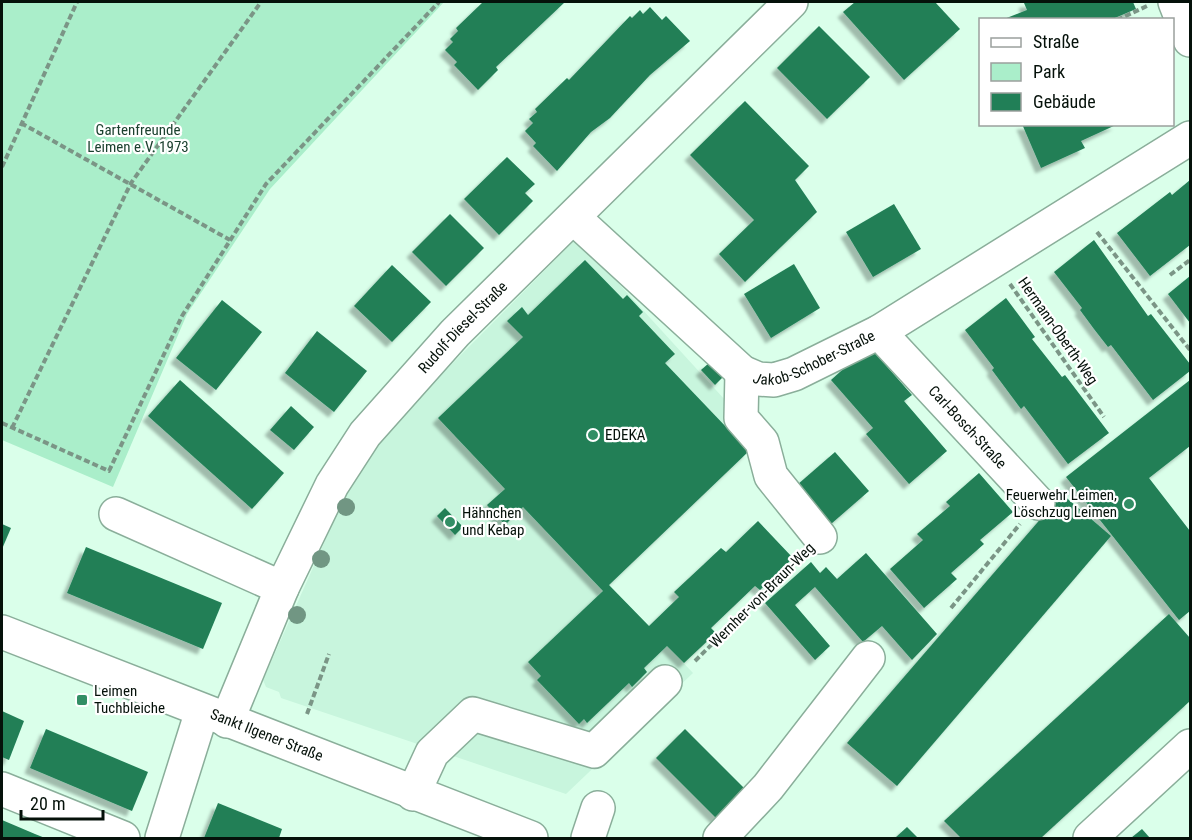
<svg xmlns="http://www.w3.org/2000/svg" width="1192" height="840" viewBox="0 0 1192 840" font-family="'Roboto Condensed',sans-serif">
  <defs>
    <filter id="shadow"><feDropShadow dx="-5.5" dy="5.5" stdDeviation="1.5" flood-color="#0004"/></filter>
  </defs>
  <rect width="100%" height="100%" fill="#daffea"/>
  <polygon fill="#c8f5dd" points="577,238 726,401 749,451 609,585 693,673 566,794 281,698 279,692 266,687 263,680 344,498 376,448 419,397"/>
  <polygon fill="#aaeeca" points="2,2 444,2 270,189 187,314 113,487 2,440"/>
  <g fill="#217f57" filter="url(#shadow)">
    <polygon points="483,2 565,2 496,67 498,70 478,90 454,65 457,62 445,50 453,42 450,39 458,31 456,28"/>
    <polygon points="855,2 935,2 960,29 904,80 843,12"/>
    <polygon points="1027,2 1133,2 1136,9 1110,20 1004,19 1027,10 1024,3"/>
    <polygon points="650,7 662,20 666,16 690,41 650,75 610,118 591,132 557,171 533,146 536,143 525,131 533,123 529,119 537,112 535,109 567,78 569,80 630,16 632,18 640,10 643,14"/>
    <polygon points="819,26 870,77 827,119 777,68"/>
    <polygon points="745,101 809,166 795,180 817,212 745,282 719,254 754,220 690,155"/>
    <polygon points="1022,124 1118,124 1081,141 1085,148 1041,168"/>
    <polygon points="507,157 535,184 525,193 533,201 499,235 464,199"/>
    <polygon points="1190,180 1190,245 1150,276 1117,233 1170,192 1172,195"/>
    <polygon points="894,204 921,249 873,277 846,232"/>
    <polygon points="450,214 484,248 446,286 412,252"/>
    <polygon points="1094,240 1148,316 1151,314 1190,364 1190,371 1153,400 1111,345 1108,347 1094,329 1080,310 1082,308 1054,272"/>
    <polygon points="585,260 623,299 627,295 643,312 639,316 675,354 665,363 749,451 609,585 649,626 679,597 674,592 703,565 721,548 726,552 758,521 793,558 760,590 755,586 711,628 716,633 684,663 667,646 644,668 647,672 632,687 629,683 587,723 584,719 579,724 537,680 541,676 528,662 603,591 523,507 505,525 487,505 505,489 438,418 523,337 507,321 522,307 528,315"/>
    <polygon points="794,264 820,308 771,338 744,294"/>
    <polygon points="392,265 431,302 392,342 354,306"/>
    <polygon points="1190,276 1190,323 1168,294"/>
    <polygon points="1006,298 1035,337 1032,339 1062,377 1065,375 1109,433 1068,464 1024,406 1021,409 992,370 994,368 965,330"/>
    <polygon points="222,300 262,332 216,390 176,358"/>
    <polygon points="317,331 367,371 334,412 285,373"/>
    <polygon points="869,346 912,395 904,401 947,451 909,484 866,434 873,428 831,380"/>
    <polygon points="709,363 723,377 715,385 701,370"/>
    <polygon points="180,380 284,473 252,509 148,416"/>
    <polygon points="1190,380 1190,446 1149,478 1190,531 1190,611 1179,620 1066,477"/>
    <polygon points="291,406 314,427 294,450 270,430"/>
    <polygon points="835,452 869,491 831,524 797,485"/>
    <polygon points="979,473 1013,512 980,540 984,544 951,573 957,579 924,608 890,569 923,540 917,534 950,506 946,502"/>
    <polygon points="1062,494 1111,536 897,786 847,743"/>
    <polygon points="445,508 463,527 455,535 437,516"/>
    <polygon points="2,524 11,528 2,549"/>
    <polygon points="86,547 222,603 203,649 67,593"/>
    <polygon points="866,553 937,634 912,660 882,626 863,642 815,587 795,605 830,646 815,660 765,603 811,562 820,573 826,567 837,579"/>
    <polygon points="1169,614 1190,638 1190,701 1041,838 961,838 944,821"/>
    <polygon points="2,711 24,721 9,760 2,757"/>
    <polygon points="46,729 148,772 132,811 30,768"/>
    <polygon points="685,729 746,790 717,819 656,758"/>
    <polygon points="218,803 282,829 279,838 204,838"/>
    <polygon points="2,820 35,834 45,838 2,838"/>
    <polygon points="907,827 918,838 895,838"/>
    <polygon points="1142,829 1150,838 1131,838"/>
  </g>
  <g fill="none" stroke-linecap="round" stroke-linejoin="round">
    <g stroke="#8aae9a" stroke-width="36">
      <g id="minor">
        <polyline points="1175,2 1190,40"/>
        <path id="s1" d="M574,218L742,372L758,379L774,380L794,374L879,332L1190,138"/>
        <path id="s2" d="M879,332L1038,503"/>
        <polyline points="742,372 741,418 762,442 771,476 820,537"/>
        <polyline points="116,514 282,588"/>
        <path id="s3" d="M2,632L531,838"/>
        <path id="s4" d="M227,721L282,588L332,485L365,434L455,333L791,2"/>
        <polyline points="2,789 123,838"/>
        <polyline points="413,794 432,753 473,714 594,751 665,682"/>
        <polyline points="162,838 202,711"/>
        <polyline points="588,838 598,808"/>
        <polyline points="720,838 768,787 868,658"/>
        <polyline points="1090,838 1190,746"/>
      </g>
    </g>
    <g stroke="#7b9586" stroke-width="4" stroke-dasharray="6 3" stroke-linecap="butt">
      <polyline points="1117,20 1147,6"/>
      <polyline points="21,123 230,240"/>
      <polyline points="2,167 77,2"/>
      <polyline points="1097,232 1190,350"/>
      <polyline points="1170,275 1190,260"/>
      <polyline points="1010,284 1104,417"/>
      <polyline points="2,423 109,471 182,316 266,184 439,2"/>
      <polyline points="12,428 131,183 261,2"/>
      <polyline points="951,608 1020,524"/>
      <polyline points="695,661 798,559"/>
      <polyline points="307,714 329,654"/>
    </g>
    <use href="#minor" stroke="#fff" stroke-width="33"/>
  </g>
  <g fill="#719683">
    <circle cx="346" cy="507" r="9"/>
    <circle cx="321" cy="559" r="9"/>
    <circle cx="297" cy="615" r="9"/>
  </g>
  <g fill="#328e65" stroke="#fff" stroke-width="2">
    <circle cx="593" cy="435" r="6"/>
    <circle cx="1129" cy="504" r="6"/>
    <circle cx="450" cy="522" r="6"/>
    <rect x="76" y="694" width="12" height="12" rx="3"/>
  </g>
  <g text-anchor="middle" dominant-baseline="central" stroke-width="4.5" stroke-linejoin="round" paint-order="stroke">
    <g font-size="15" fill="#1b412f" stroke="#fff">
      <text x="138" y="130">Gartenfreunde<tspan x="138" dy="17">Leimen e.V. 1973</tspan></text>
    </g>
    <g font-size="15" fill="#05110a" stroke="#fff">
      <text stroke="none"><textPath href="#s4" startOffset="464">Rudolf-Diesel-Straße</textPath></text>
      <text transform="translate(1058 331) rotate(55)">Hermann-Oberth-Weg</text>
      <text stroke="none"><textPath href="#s1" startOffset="306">Jakob-Schober-Straße</textPath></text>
      <text stroke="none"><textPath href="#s2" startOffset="130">Carl-Bosch-Straße</textPath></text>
      <text transform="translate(762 595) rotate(-45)">Wernher-von-Braun-Weg</text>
      <text stroke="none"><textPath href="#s3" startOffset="284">Sankt Ilgener Straße</textPath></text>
    </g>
    <g font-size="15" fill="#05110a" stroke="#fff" text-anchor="start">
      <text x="605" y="435">EDEKA</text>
      <text x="1117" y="495" text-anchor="end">Feuerwehr Leimen,<tspan x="1117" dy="17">Löschzug Leimen</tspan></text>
      <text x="462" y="513">Hähnchen<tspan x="462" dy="17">und Kebap</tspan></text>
      <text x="94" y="691">Leimen<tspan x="94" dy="17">Tuchbleiche</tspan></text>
    </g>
  </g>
  <rect width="1192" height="840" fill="none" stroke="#05110a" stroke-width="6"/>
  <rect x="979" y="18" width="195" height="108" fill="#ffffff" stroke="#9ba09d" stroke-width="1.5"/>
  <rect x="991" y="38" width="30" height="9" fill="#ffffff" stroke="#9ba09d" stroke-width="1.5"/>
  <text x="1033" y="48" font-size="18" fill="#05110a">Straße</text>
  <rect x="991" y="63" width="30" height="18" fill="#aaeeca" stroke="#9ba09d" stroke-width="1.5"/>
  <text x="1033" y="78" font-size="18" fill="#05110a">Park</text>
  <rect x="991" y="93" width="30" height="18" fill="#217f57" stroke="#9ba09d" stroke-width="1.5"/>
  <text x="1033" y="108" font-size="18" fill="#05110a">Gebäude</text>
  <path d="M21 810v9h82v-9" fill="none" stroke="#05110a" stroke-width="3"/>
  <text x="30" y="810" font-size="18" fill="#05110a" stroke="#ffffff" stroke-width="4.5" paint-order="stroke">20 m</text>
</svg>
